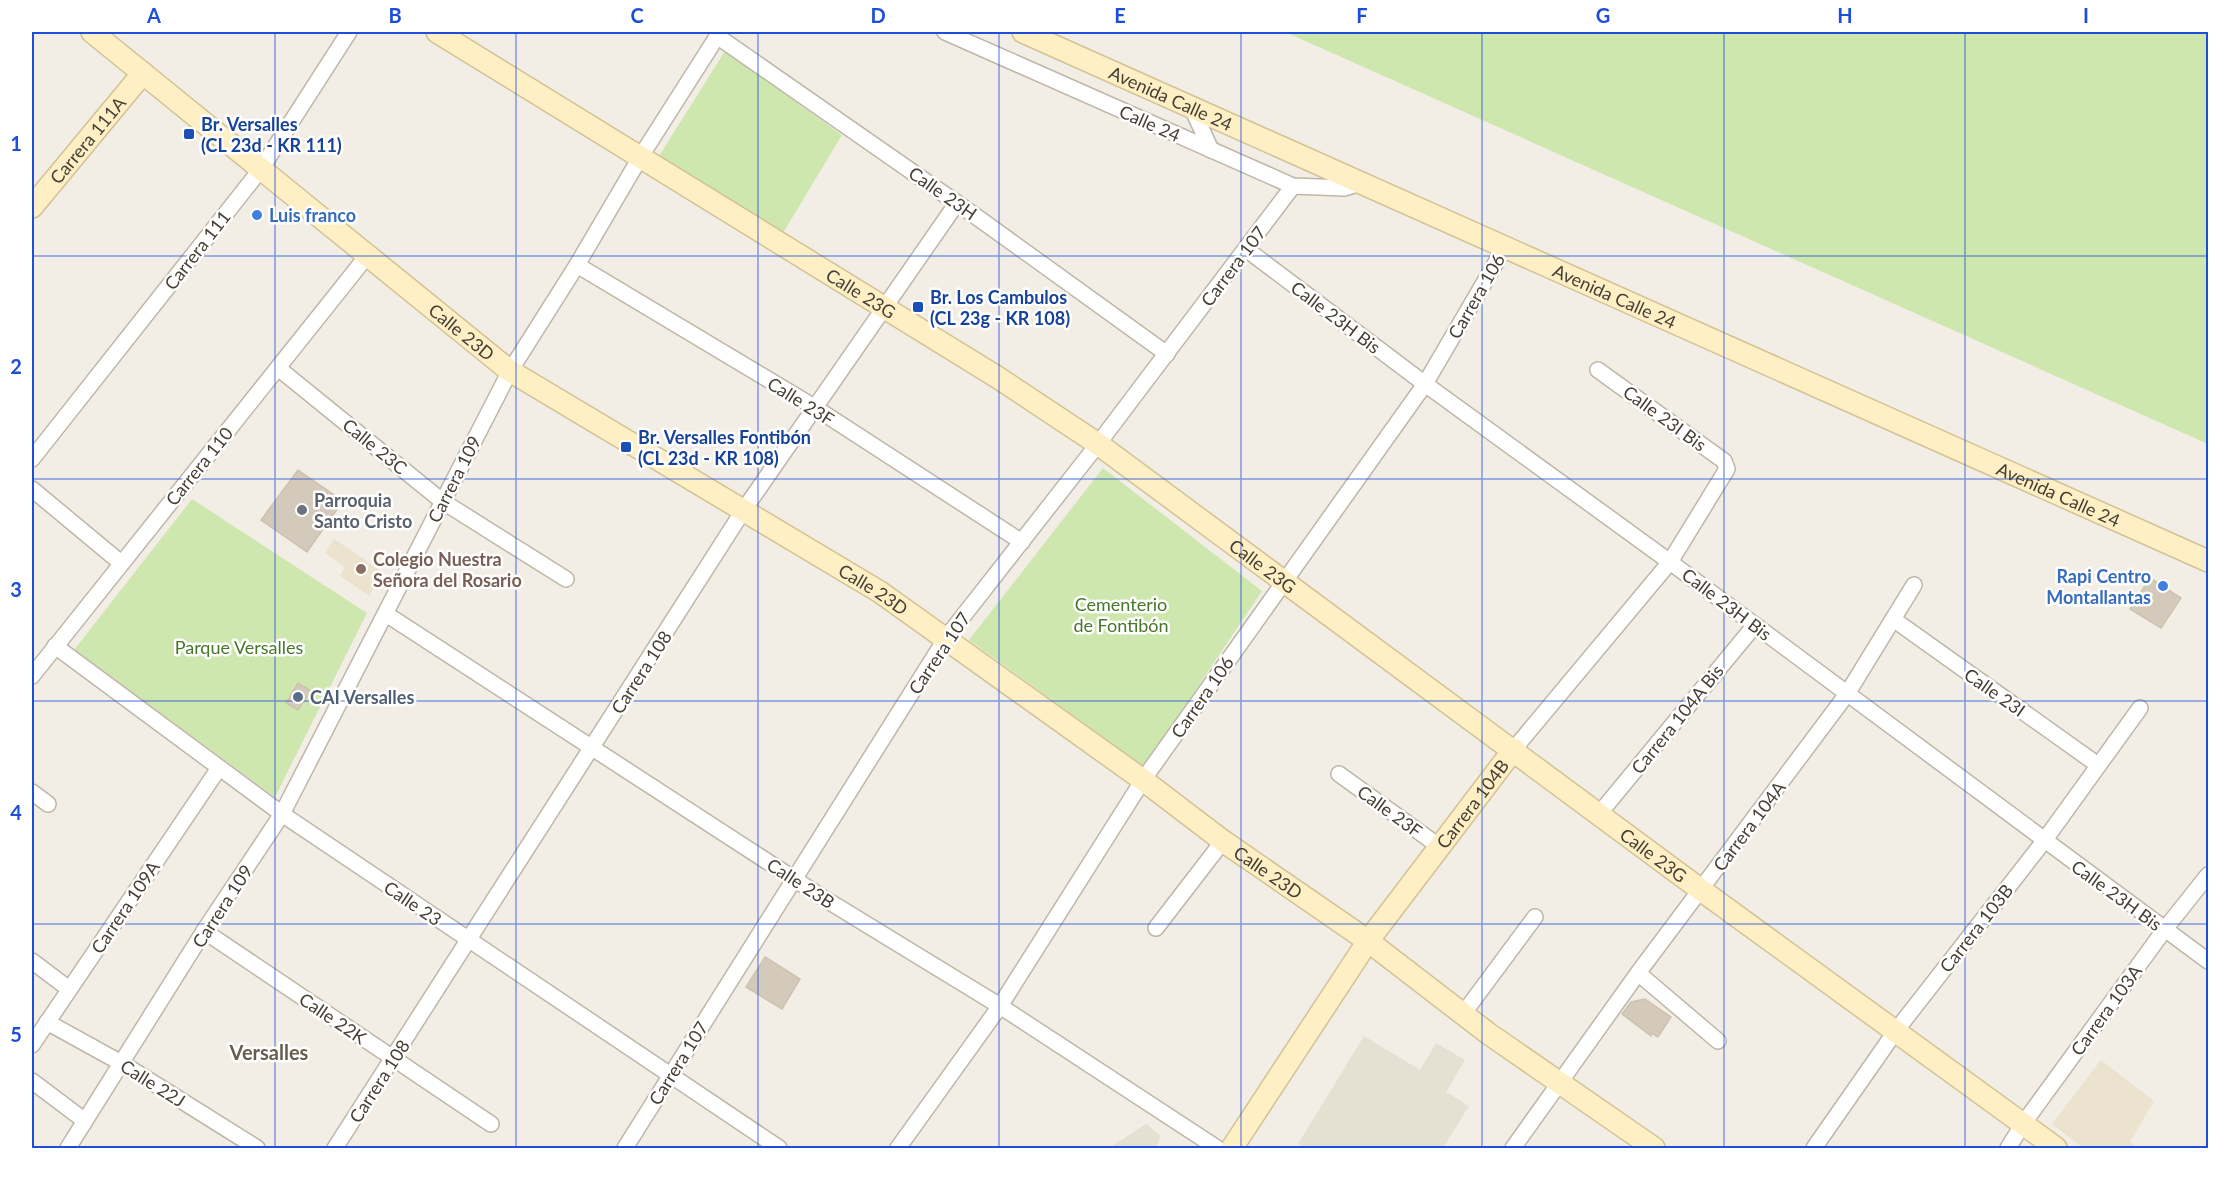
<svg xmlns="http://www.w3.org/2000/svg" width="2240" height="1180" viewBox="0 0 2240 1180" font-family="Lato,sans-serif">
  <rect width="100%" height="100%" fill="#f3eee5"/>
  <g fill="#e6e0d3">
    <polygon points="1364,1036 1420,1070 1436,1043 1465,1060 1446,1092 1469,1106 1443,1148 1306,1148 1298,1144"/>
    <polygon points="1146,1124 1161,1136 1156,1148 1109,1148"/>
  </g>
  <g fill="#ece3cf">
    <polygon points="334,539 383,572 369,596 340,576 345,567 325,553"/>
    <polygon points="2101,1060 2154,1101 2130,1142 2137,1148 2083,1148 2052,1124"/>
  </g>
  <g fill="#cee7ae">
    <polygon points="1285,32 2208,32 2208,444"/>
    <polygon points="725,51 842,135 783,233 659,156"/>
    <polygon points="1103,468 1262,591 1144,767 969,640"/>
    <polygon points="192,499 367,613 275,797 74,650"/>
  </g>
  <g fill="#d4cabb" stroke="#cfc2ae" stroke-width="1.5">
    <polygon points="298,470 343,501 307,552 261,520"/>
    <polygon points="2150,578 2181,598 2161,628 2130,609"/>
    <polygon points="298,683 311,691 298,710 286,703"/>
    <polygon points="765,957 800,979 782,1009 746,987"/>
    <polygon points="1645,999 1671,1017 1658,1037 1651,1033 1651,1036 1622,1014 1631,1002"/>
  </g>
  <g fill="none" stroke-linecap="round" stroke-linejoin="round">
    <g stroke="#beb6a8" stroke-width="18">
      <g id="street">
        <polyline points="945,32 1293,186 1344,188 1361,183"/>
        <polyline points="717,36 974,215 1167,354"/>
        <polyline points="1191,106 1211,150"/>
        <polyline points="1246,249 1425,384 1670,562 2208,961"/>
        <polyline points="577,265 814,407 1022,542"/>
        <polyline points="278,368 442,501 566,579"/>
        <polyline points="32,459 261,169 349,32"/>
        <polyline points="32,489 121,563"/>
        <polyline points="386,614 825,899 1000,1006 1217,1148"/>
        <polyline points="1893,619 2098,765"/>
        <polyline points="55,646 282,814 779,1148"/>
        <polyline points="32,676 367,256"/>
        <polyline points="1514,749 1670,562 1727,469 1724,461 1598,370"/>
        <polyline points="1339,774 1440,847"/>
        <polyline points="32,792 48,804"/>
        <polyline points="1599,814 1755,625"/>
        <polyline points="1156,928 1223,841"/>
        <polyline points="204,931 491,1124"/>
        <polyline points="32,961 69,989"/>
        <polyline points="1638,973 1718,1041"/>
        <polyline points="1463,1014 1535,917"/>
        <polyline points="47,1022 123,1064 257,1148"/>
        <polyline points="32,1045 219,768"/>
        <polyline points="32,1081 85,1121"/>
        <polyline points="68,1148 204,931 282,814 510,371 577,265 641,156 720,32"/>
        <polyline points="335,1148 743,511 957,203"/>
        <polyline points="625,1148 946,638 1098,444 1293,186"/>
        <polyline points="898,1148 1000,1006 1143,780 1425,384 1505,247"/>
        <polyline points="1513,1148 1638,973 1847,694 1914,585"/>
        <polyline points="1814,1148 1895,1032 2044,841 2140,708"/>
        <polyline points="2008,1148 2023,1124 2165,929 2208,875"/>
      </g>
    </g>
    <g stroke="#d2c295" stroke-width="24">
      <g id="secondary">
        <path id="s1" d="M92,32L510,371L880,592L1143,780L1223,841L1368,941L1489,1034L1654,1148"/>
        <path id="s2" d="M437,32L997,377L1098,444L1701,890L2056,1148"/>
        <path id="s3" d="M1023,32L2208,561"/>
        <path id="s4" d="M32,207L143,73"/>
        <path id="s5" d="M1232,1148L1368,941L1514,749"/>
      </g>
    </g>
    <use href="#street" stroke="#fff" stroke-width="15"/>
    <use href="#secondary" stroke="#feefc4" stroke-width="21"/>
  </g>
  <path fill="none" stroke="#1d4ed8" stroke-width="1.5" stroke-opacity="0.55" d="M275,32V1148M516,32V1148M758,32V1148M999,32V1148M1241,32V1148M1482,32V1148M1724,32V1148M1965,32V1148M32,256H2208M32,479H2208M32,701H2208M32,924H2208"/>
  <g fill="#1a4fb4" stroke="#fff" stroke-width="2">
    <rect x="183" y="128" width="12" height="12" rx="3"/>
    <rect x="912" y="301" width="12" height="12" rx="3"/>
    <rect x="620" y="441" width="12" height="12" rx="3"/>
  </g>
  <g fill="#3f7fe0" stroke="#fff" stroke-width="2">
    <circle cx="257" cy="215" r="6"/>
    <circle cx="2163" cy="586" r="6"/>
  </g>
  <circle fill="#6b7280" stroke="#fff" stroke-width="2" cx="302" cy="510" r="6"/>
  <circle fill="#8d6e63" stroke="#fff" stroke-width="2" cx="361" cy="569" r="6"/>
  <circle fill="#5c6f8a" stroke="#fff" stroke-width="2" cx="298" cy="697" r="6"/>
  <g text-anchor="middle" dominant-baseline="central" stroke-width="5" stroke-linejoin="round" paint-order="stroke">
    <g font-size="18" fill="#453f35" stroke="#fff">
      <text stroke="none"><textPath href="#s3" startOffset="162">Avenida Calle 24</textPath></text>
      <text transform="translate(1150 123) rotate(24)">Calle 24</text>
      <text stroke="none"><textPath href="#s4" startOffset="87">Carrera 111A</textPath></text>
      <text transform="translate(943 193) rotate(35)">Calle 23H</text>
      <text transform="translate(197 250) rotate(-52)">Carrera 111</text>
      <text transform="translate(1233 266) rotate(-53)">Carrera 107</text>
      <text stroke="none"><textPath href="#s2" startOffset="498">Calle 23G</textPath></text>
      <text transform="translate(1476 296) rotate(-60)">Carrera 106</text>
      <text stroke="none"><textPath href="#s3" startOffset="648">Avenida Calle 24</textPath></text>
      <text transform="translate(1336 317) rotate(37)">Calle 23H Bis</text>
      <text stroke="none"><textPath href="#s1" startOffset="476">Calle 23D</textPath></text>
      <text transform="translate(801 401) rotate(32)">Calle 23F</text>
      <text transform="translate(1665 418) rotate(36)">Calle 23I Bis</text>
      <text transform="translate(375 446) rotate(39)">Calle 23C</text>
      <text transform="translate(199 466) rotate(-51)">Carrera 110</text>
      <text transform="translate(454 479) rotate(-63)">Carrera 109</text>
      <text stroke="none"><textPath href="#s3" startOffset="1134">Avenida Calle 24</textPath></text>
      <text stroke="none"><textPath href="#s2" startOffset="984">Calle 23G</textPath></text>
      <text stroke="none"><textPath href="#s1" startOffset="962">Calle 23D</textPath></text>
      <text transform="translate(1727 604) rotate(37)">Calle 23H Bis</text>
      <text transform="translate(939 653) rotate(-56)">Carrera 107</text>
      <text transform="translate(641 672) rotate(-57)">Carrera 108</text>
      <text transform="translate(1995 692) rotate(35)">Calle 23I</text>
      <text transform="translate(1202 697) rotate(-55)">Carrera 106</text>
      <text transform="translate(1677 719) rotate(-51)">Carrera 104A Bis</text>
      <text stroke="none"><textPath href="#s5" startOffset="420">Carrera 104B</textPath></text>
      <text transform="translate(1390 811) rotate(36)">Calle 23F</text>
      <text transform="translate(1749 826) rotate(-53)">Carrera 104A</text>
      <text stroke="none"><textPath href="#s2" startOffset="1470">Calle 23G</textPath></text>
      <text stroke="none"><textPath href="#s1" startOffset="1448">Calle 23D</textPath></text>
      <text transform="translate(801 883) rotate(33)">Calle 23B</text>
      <text transform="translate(2117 895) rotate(36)">Calle 23H Bis</text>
      <text transform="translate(413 903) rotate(34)">Calle 23</text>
      <text transform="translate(222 906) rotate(-57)">Carrera 109</text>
      <text transform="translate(125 907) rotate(-56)">Carrera 109A</text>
      <text transform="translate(1976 928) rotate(-52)">Carrera 103B</text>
      <text transform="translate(2106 1010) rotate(-54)">Carrera 103A</text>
      <text transform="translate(333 1018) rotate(34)">Calle 22K</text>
      <text transform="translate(678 1063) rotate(-58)">Carrera 107</text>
      <text transform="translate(379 1081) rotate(-57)">Carrera 108</text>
      <text transform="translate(153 1083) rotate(32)">Calle 22J</text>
    </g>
    <g font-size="18" font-weight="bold" fill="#164399" stroke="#fff" text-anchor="start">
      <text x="201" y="124">Br. Versalles<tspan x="201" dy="21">(CL 23d - KR 111)</tspan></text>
      <text x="930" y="297">Br. Los Cambulos<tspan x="930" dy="21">(CL 23g - KR 108)</tspan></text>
      <text x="638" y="437">Br. Versalles Fontibón<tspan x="638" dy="21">(CL 23d - KR 108)</tspan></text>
    </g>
    <g font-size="18" font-weight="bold" fill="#366cbe" stroke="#fff" text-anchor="start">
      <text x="269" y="215">Luis franco</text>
      <text x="2151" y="576" text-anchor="end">Rapi Centro<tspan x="2151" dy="21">Montallantas</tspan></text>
    </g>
    <g font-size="18" font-weight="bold" fill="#5b616d" stroke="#fff" text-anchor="start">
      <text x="314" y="500">Parroquia<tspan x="314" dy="21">Santo Cristo</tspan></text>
    </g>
    <g font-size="18" font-weight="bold" fill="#785e54" stroke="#fff" text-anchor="start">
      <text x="373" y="559">Colegio Nuestra<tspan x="373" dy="21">Señora del Rosario</tspan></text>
    </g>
    <g font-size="18" fill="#477629" stroke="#fff">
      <text x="1121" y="604">Cementerio<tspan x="1121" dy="21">de Fontibón</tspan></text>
      <text x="239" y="647">Parque Versalles</text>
    </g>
    <g font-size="18" font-weight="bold" fill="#4e5e75" stroke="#fff" text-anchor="start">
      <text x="310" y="697">CAI Versalles</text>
    </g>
    <g font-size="20" font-weight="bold" fill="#685c4c" stroke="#fff">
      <text x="269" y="1052">Versalles</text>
    </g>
  </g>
  <rect width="2240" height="1180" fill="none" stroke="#ffffff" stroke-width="66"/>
  <rect x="33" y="33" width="2174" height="1114" fill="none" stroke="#1d4ed8" stroke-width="2"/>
  <g font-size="20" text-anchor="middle" font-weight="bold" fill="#1d4ed8">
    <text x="154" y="23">A</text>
    <text x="395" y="23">B</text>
    <text x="637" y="23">C</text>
    <text x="878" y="23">D</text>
    <text x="1120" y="23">E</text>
    <text x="1362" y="23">F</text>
    <text x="1603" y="23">G</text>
    <text x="1845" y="23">H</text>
    <text x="2086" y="23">I</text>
    <text x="16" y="151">1</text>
    <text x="16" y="374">2</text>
    <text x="16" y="597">3</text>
    <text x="16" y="820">4</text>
    <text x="16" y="1042">5</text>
  </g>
</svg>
